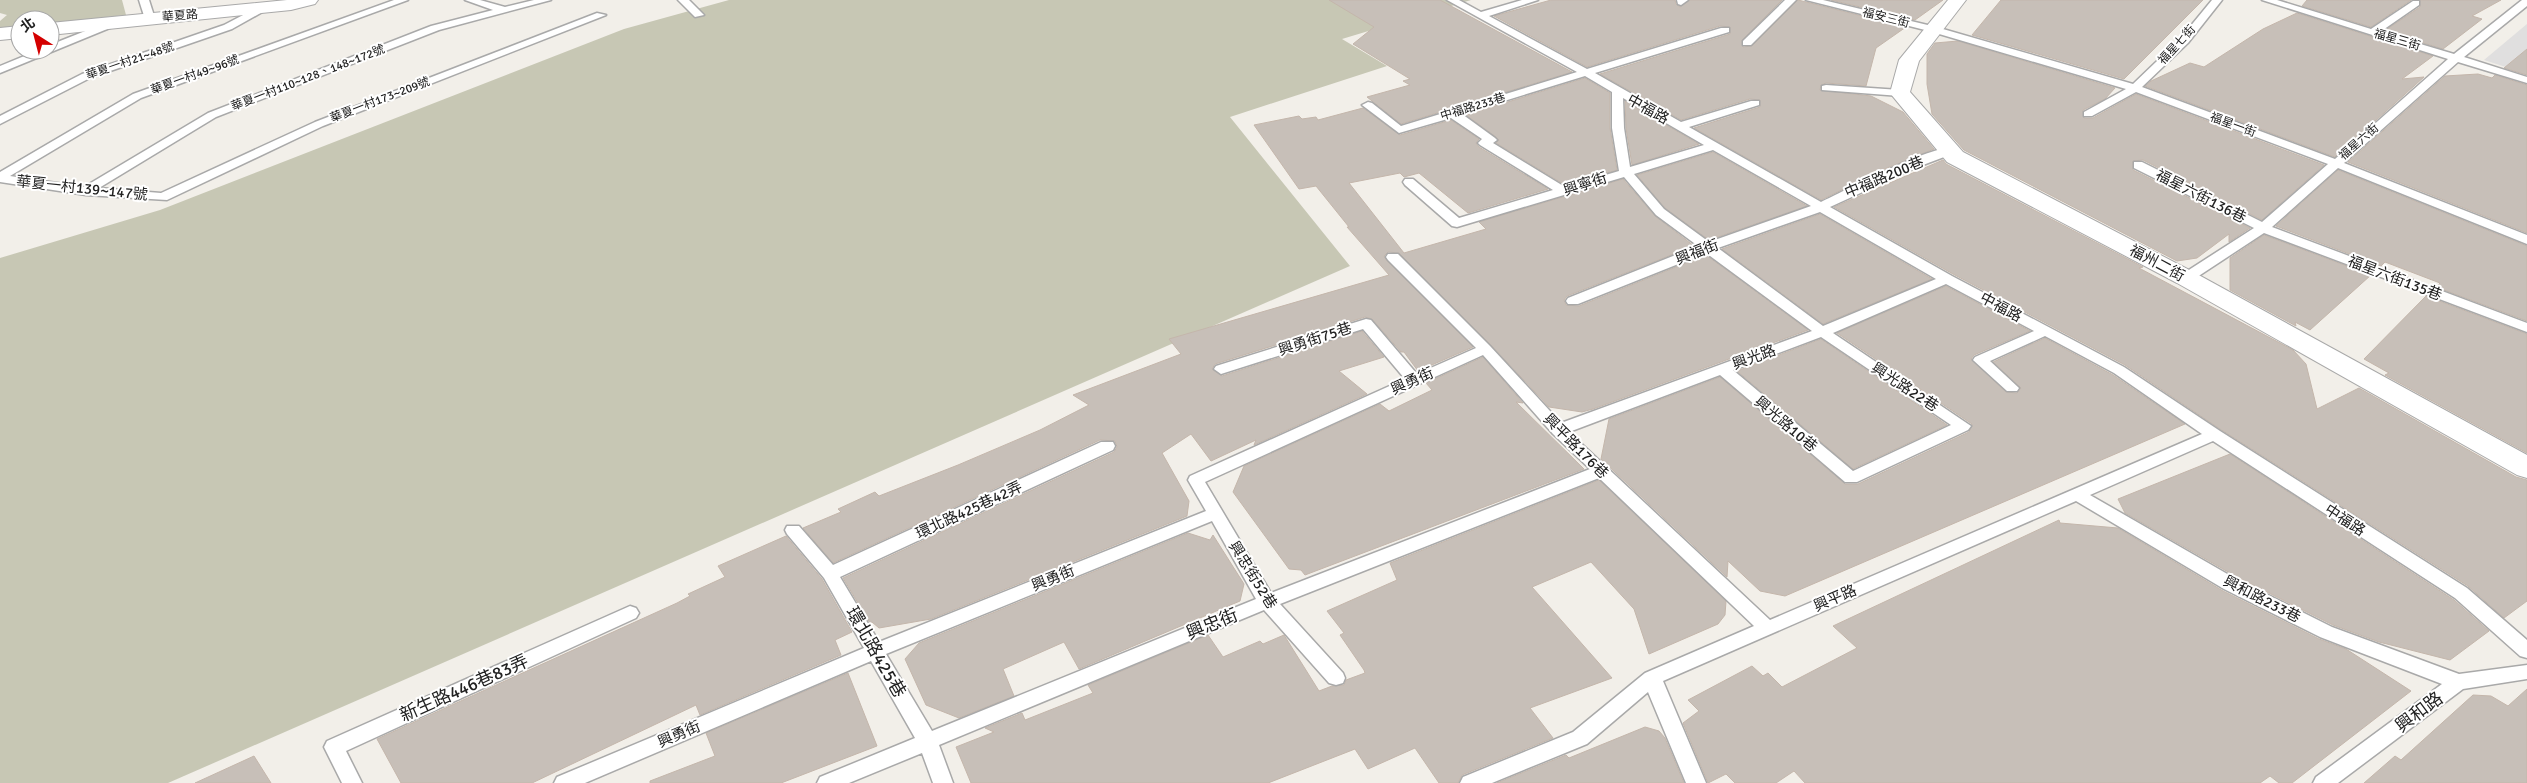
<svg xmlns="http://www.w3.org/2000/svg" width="2527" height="783" viewBox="0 0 2527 783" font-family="Signika,'Noto Sans TC',sans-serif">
  <rect width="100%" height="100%" fill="#f2efe9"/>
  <polygon fill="#e0dfdf" points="2527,24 2527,74 2484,60"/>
  <g fill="#c7c7b4">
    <polygon points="0,0 122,0 126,15 50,23 50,20 20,20 20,26 0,28 0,21 7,15 0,13"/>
    <polygon points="729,0 1471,0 1342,39 1387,66 1230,117 1350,266 168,783 0,783 0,258 160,210 624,29"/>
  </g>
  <g fill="#c7bfb8" stroke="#c4b6ab">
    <polygon points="1329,0 1440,0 1572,72 1401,124 1367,97 1410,85 1403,81 1410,79 1353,44 1374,27"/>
    <polygon points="1551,0 1675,0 1676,4 1680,7 1690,0 1782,0 1742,40 1743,47 1752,46 1798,0 1906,27 1876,48 1866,86 1826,83 1821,85 1820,90 1871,96 1903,112 1934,149 1887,168 1821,200 1694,128 1760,107 1760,100 1750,99 1681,120 1600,74 1730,34 1730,27 1720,26 1587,67 1494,16"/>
    <polygon points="1831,0 1943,0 1915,20"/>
    <polygon points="2001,0 2203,0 2124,79 1972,35"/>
    <polygon points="2307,0 2411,0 2371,27 2302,6"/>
    <polygon points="2420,0 2501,0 2472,16 2482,19 2443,49 2384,31 2420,7"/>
    <polygon points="2297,13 2433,56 2402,79 2424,77 2335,157 2145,86 2151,81 2190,63 2204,67 2263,29"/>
    <polygon points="1958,41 2115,88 2105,99 2083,110 2084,118 2093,118 2136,94 2324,165 2262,220 2143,160 2133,161 2133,170 2250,228 2229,242 2229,234 2197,258 2177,261 1964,150 1932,114 1927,84 1927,54 1935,43"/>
    <polygon points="2527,49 2527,75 2504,68"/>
    <polygon points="2478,74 2492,78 2495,75 2527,85 2527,233 2348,162 2445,76"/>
    <polygon points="1585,78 1610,93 1610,128 1617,170 1565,185 1496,143 1499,140 1496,137 1466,115"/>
    <polygon points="1625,101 1699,144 1632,165 1626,128"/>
    <polygon points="1363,108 1400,135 1451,120 1479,139 1476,143 1479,147 1548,189 1468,213 1419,173 1404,177 1400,173 1349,183 1404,253 1486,229 1479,222 1623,179 1655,216 1694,246 1567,296 1564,300 1566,305 1579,306 1706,255 1808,330 1593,409 1582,412 1549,407 1491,345 1399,253 1388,252 1384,256 1387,261 1473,347 1418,371 1404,352 1401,352 1372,319 1365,317 1215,364 1212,369 1222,376 1362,331 1384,357 1339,371 1367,394 1254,445 1256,440 1211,461 1191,434 1162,453 1189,501 1187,516 931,619 879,628 872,622 870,623 843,578 1114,452 1117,447 1115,441 1100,440 833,563 803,528 841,512 838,509 875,492 879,496 958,465 1040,430 1089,405 1073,395 1181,354 1169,339 1389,275 1347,227 1349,227 1316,186 1299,189 1254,125 1299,116 1302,119 1316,117 1318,120"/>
    <polygon points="1713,152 1807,206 1709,240 1665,208 1637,175"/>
    <polygon points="1943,160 1946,164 2143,267 2139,268 2293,350 2306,364 2317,409 2359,388 2516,477 2527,480 2527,601 2504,618 2468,586 2220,429 2125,365 1953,274 1834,207"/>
    <polygon points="2338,170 2527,246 2527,321 2436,287 2440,283 2385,262 2381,266 2276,226"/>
    <polygon points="1820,214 1932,279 1823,324 1722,249"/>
    <polygon points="2264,235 2371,275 2310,330 2295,322 2296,326 2230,290 2230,258"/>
    <polygon points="1946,286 2030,331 1974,355 1971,359 2006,392 2017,393 2021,388 1993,362 2045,338 2113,375 2185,424 1785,596 1760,591 1728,561 1727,577 1601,459 1609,419 1720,377 1845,484 1858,484 1969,432 1972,424 1837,333"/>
    <polygon points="2426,296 2527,334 2527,453 2385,375 2389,373 2364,359"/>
    <polygon points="1821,339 1947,425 1853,469 1737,371"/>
    <polygon points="1483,357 1523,403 1516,402 1584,469 1305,575 1301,570 1289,569 1233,492 1244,466 1380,404 1389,411 1432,390 1426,383"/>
    <polygon points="2230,454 2454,600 2489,631 2450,660 2379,642 2333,625 2237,577 2125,513 2118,499"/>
    <polygon points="1599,480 1726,601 1725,615 1718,624 1649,654 1634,609 1591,562 1532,587 1612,678 1530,708 1553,738 1462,775 1458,783 1439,783 1415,748 1368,769 1355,749 1268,783 971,783 956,747 994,732 985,728 1022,713 1025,720 1093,693 1088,685 1208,635 1223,657 1260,641 1263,644 1284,635 1319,691 1332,686 1344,685 1346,680 1365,673 1364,670 1340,635 1344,633 1327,611 1397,580 1390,563"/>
    <polygon points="2059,520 2060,523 2118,528 2223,591 2319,639 2346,649 2411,691 2292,783 2279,783 2270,776 2260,783 1805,783 1794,771 1776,783 1735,783 1726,774 1708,783 1683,723 1699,711 1688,700 1752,666 1763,676 1768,673 1782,687 1857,648 1833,626"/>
    <polygon points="1188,533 1210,540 1213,535 1244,584 1240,601 1079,669 1064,642 1003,669 1014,696 959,718 926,705 905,659 919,643"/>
    <polygon points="786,536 822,579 852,632 835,640 841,655 700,715 696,705 532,783 401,783 377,739 677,603 690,596 688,594 725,577 718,566"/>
    <polygon points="848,673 877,746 781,783 650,783 650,781 715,756 706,733"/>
    <polygon points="2527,689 2527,783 2364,783 2395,756 2401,760 2473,695 2491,696 2508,706"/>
    <polygon points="1645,727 1659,731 1665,738 1684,783 1497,783 1566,755 1569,758"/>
    <polygon points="254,756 271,783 195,783"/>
  </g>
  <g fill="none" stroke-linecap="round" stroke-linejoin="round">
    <g stroke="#a9a9a9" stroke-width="3">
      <g id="lane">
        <polygon points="139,0 149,0 155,19 154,21 145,19"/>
        <polygon points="394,0 408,0 141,98 10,176 84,187 208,113 431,26 493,10 465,0 480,0 505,7 534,0 551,0 439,30 216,117 99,188 161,193 315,122 597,13 606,15 323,126 167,200 86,195 0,182 0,172 133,94"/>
        <polygon points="678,0 689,0 704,15 695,17"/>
        <path d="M1447,0H1459L1481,12L1522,0H1538L1489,16L1587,69L1721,28H1729V32L1595,73L1681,122L1751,101H1759V105L1689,127L1821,202C1842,192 1935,144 1952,148V154L1915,168L1830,207L1952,276L2124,367L2220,431L2467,588L2527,640V658L2520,656L2455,598L2213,441L2090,495L2236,579L2332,627L2459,674L2527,665V679L2463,689L2338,783H2313L2316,777L2442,684L2320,637L2224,589L2076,501L1663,681L1706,783H1686L1648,692L1587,744L1492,783H1460L1463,777L1573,732L1645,673L1754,626L1599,478L1280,604L1343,673L1345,678L1343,683L1336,685L1329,683L1264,610L939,745L953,783H933L922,753L849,783H817L820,777L915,738L871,661L585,783H554L557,777L864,648L824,578L787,534L785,530L787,526H799L833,565L1101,442H1113L1115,446L1113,450L840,577L879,642L1206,511L1188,480L1190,476L1405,379L1363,329L1221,374L1214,369L1216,366L1366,319L1371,320L1417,374L1476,348L1388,260L1386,257L1388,254H1398L1490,346L1561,423L1812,331L1706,253L1578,304H1568L1566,301L1568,298L1698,246L1656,215L1624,177L1457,227L1452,226L1405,185L1403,182L1405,179H1413L1459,218L1553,190L1480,145L1478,143L1482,139L1451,118L1399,133L1362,105L1368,102L1372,103L1401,126L1577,72ZM1585,76L1612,92V128L1619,171L1565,187L1493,143L1497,140L1495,138L1462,114ZM1623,98L1704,145L1630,167L1624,128ZM1713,150L1811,206L1709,242L1664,209L1634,174ZM1820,212L1936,279L1823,326L1718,248ZM1946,284L2034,331L1975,357L1973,360L2007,391H2017L2019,388L1990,361L2045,336L2114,373L2202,434L1770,620L1569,432L1720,375L1845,482H1857L1968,430L1971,426L1833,333ZM1821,337L1951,425L1853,471L1733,370ZM1483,355L1553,434L1590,469L1271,593L1205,482ZM1212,521L1256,599L932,731L886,654Z"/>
        <polygon points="1677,0 1688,0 1681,5 1678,4"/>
        <polygon points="1785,0 1796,0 1751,45 1743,45 1743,41"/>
        <polygon points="1806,0 1823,0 1936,27 2133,84 2180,39 2212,0 2222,0 2188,43 2142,87 2335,159 2448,59 2262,0 2277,0 2371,29 2413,1 2419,1 2419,5 2380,32 2454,54 2522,0 2527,0 2527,6 2464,57 2527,77 2527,83 2458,62 2344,163 2527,235 2527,244 2338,168 2272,227 2527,323 2527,332 2264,233 2191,281 2181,281 2179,278 2181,275 2254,228 2134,168 2134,162 2142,162 2262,222 2328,164 2136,92 2092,116 2084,116 2084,112 2126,89 1929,31"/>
        <polygon points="262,5 267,8 266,10 232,29 90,78 0,124 0,116 82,74 224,25"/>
        <polygon points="113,20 118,23 117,25 0,73 0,66 39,50 50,50 50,45"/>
        <polygon points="1826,85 1900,90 1906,93 1900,96 1822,90 1822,86"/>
        <polygon points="630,606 636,608 639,613 636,618 346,751 362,783 342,783 324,747 327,741"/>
      </g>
    </g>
    <g stroke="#a9a9a9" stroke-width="2">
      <g id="street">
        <polygon points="287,0 318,0 315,4 291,10 50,35 50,23"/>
        <polygon points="1948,0 1966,0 1919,61 1910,92 1963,152 2195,273 2527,455 2527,478 2517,475 2177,283 1947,162 1890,93 1899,60"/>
        <polygon points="20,26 20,38 0,40 0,28"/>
      </g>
    </g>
    <use href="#lane" fill="#fff" fill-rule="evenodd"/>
    <use href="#street" fill="#fff" fill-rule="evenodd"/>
  </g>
  <g text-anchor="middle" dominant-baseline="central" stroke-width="4" stroke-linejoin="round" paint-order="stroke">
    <g font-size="12" fill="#222" stroke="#fff">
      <text transform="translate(180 16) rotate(-5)">華夏路</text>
      <text transform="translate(1886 18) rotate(14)">福安三街</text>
      <text transform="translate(2397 40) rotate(16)">福星三街</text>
      <text transform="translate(2177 45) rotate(-47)">福星七街</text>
      <text transform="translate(130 61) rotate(-19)">華夏一村21~48號</text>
      <text transform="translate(195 75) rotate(-20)">華夏一村49~96號</text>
      <text transform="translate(308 78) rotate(-21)">華夏一村110~128、148~172號</text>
      <text transform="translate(380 100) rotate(-21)">華夏一村173~209號</text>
      <text transform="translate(1473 107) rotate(-17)">中福路233巷</text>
      <text transform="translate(2233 125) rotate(20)">福星一街</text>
      <text transform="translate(2359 142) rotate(-41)">福星六街</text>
    </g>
    <g font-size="15" fill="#222" stroke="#fff">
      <text transform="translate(1648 109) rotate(29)">中福路</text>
      <text transform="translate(1884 177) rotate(-23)">中福路200巷</text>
      <text transform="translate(1585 184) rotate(-18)">興寧街</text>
      <text transform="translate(82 188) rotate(6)">華夏一村139~147號</text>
      <text transform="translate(2201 196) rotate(27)">福星六街136巷</text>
      <text transform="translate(1697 252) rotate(-21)">興福街</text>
      <text transform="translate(2157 263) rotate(28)">福州二街</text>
      <text transform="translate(2395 278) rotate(21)">福星六街135巷</text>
      <text transform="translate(2001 307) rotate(28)">中福路</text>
      <text transform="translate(1315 339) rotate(-18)">興勇街75巷</text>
      <text transform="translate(1754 357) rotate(-20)">興光路</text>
      <text transform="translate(1412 381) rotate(-24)">興勇街</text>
      <text transform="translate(1905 387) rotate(33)">興光路22巷</text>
      <text transform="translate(1786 424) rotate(40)">興光路10巷</text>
      <text transform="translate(1576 446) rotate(45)">興平路176巷</text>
      <text transform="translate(969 510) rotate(-25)">環北路425巷42弄</text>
      <text transform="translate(2345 520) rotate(33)">中福路</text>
      <text transform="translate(1253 575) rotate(58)">興忠街52巷</text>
      <text transform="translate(1053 578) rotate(-22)">興勇街</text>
      <text transform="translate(1835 598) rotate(-23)">興平路</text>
      <text transform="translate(2262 599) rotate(27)">興和路233巷</text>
      <text transform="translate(679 734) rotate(-23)">興勇街</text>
    </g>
    <g font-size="18" fill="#222" stroke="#fff">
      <text transform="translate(1212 624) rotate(-22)">興忠街</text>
      <text transform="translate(876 652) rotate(60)">環北路425巷</text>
      <text transform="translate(464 688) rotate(-24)">新生路446巷83弄</text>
      <text transform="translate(2419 712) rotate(-37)">興和路</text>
    </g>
  </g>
  <g transform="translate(35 35) rotate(324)"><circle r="24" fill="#ffffff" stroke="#a7a7a7"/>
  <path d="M0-4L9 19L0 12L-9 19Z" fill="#d40000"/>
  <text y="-8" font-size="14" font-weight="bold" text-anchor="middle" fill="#222222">北</text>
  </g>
</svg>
